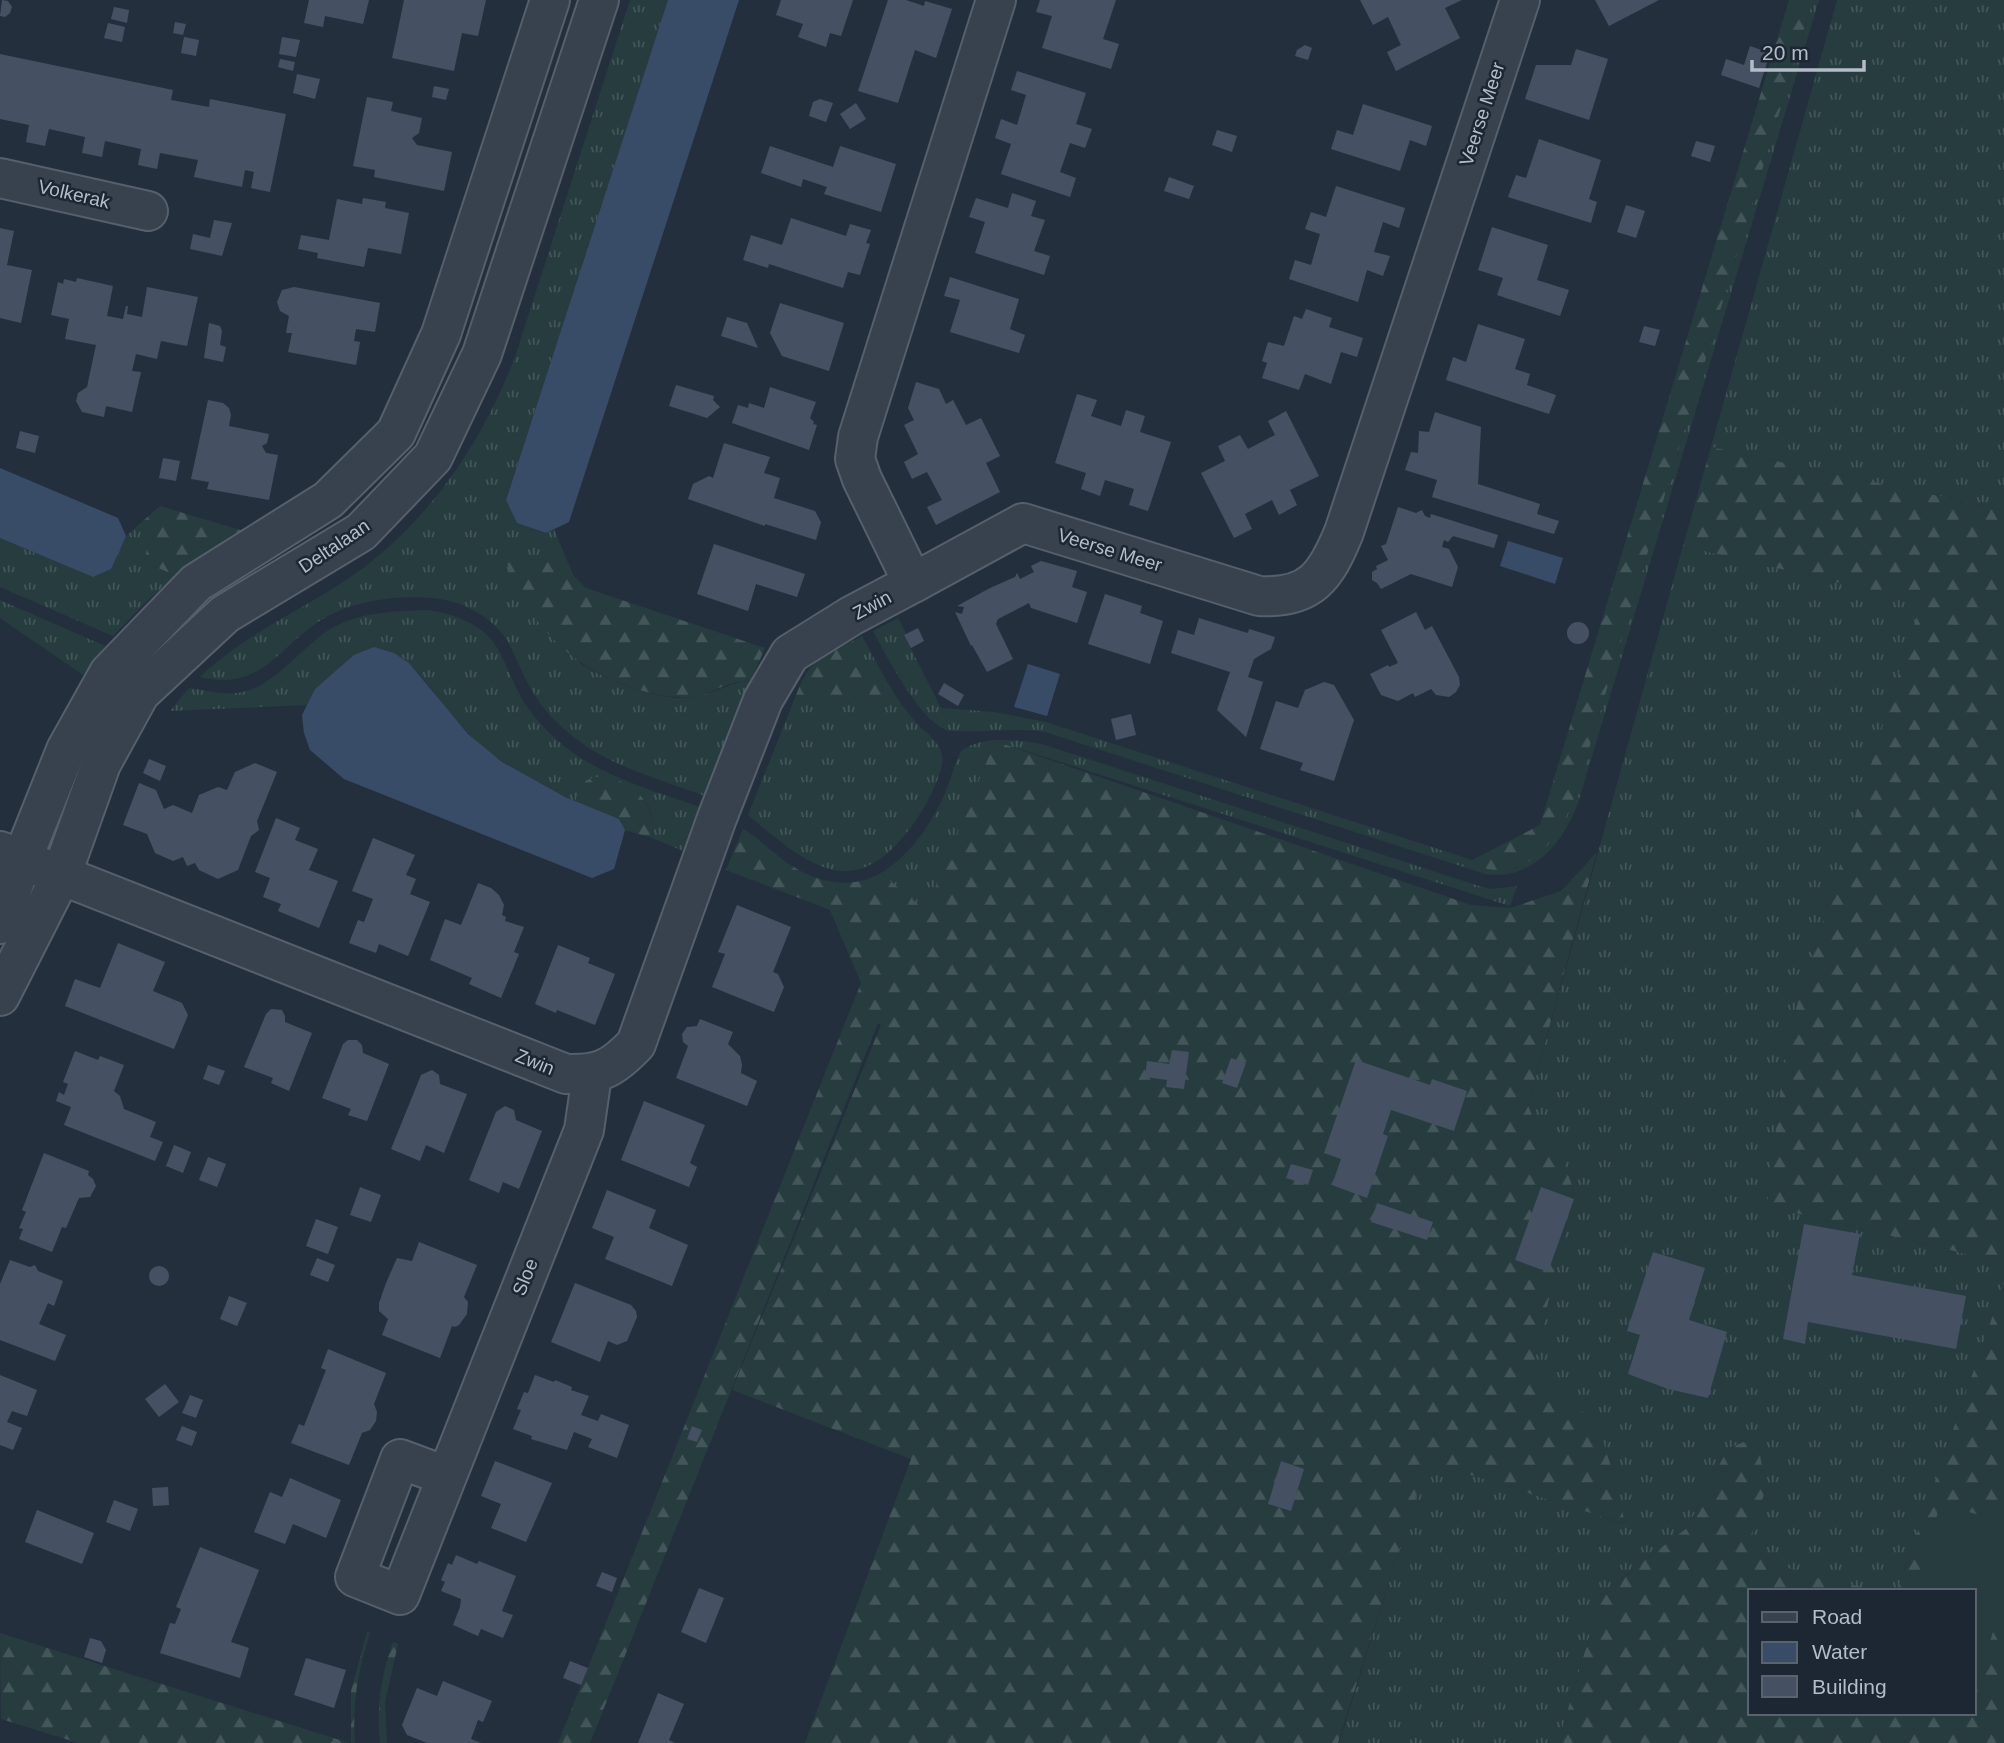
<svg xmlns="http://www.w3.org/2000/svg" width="2004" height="1743" viewBox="0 0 2004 1743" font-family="Helvetica,sans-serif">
  <defs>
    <pattern id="grass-tufts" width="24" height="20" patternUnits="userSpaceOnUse" patternTransform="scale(1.75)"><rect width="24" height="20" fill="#263c3f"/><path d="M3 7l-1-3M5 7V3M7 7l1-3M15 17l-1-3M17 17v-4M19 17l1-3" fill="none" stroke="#435659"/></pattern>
    <pattern id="forest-firs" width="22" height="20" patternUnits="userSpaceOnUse" patternTransform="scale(1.75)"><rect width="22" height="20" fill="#263c3f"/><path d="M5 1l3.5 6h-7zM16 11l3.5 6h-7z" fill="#435659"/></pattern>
  </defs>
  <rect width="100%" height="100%" fill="#242f3e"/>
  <g fill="url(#grass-tufts)">
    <path d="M630,0H668L506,499L521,524L545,533L554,529L565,556C544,562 521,562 503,549L581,664C609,681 666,705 699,696C717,691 732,683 751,680L705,796C659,779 608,766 570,734C556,723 544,710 534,694C524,678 517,659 508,642C493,616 460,600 432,598C399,595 357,600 328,616C279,643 265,692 200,677C241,638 289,616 337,586C421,533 478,451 514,360Z"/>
    <path d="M1813,0H1819L1578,803C1563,844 1531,881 1485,874L1045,732C1012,727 984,733 952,731C924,730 886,655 873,631L898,618L906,633L904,635L941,708L994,712L1046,722L1472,860V864L1493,870L1516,868L1574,799Z"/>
    <polygon points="1837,0 2004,0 2004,510 1711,447"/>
    <polygon points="144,520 148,541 145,562 176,576 149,599 113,636 0,587 0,538 93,577 115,559 124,538"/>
    <path d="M1683,546L1921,602L1786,1041L1767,1206L2004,1263V1283L1897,1591C1850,1591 1785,1574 1747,1545L1766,1488L1728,1448L1687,1528L1602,1593L1558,1743H1339L1427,1460L1624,1524L1597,1421L1541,1386L1532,1372L1574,1191L1562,1157L1538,1130L1528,1105Z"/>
    <polygon points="0,600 105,646 83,675 0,618"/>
    <path d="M427,610C453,614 481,623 496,646C506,662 512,682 522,699C533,717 548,733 564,746C603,777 654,791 700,807L683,851L652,838C659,801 633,784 601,777L577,795L576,802C537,783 497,764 467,732C444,708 427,680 403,658L344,665L315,689L307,705L170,711L189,688C205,690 222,695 238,693C278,687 302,643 336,626C363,612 397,611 427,610Z"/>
    <path d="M862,636C879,667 895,700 919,726C928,734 939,742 942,755C945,770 928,801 920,814C860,906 815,872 748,815L795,698L874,703L884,690L853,641Z"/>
    <path d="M995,741L926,911L881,873C910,856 933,822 946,791C952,777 954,762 962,750C985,735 1020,740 1045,745L1479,886L1491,889L1517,886L1510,906Z"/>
  </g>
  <g fill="url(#forest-firs)">
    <path d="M1789,0H1813L1574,799C1562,832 1534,874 1493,870C1486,869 1478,866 1471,864L1472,860L1540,825Z"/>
    <polygon points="1711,447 2004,510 2004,1263 1767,1206 1786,1041 1921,602 1683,546"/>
    <polygon points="160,506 247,532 176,576 145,562 148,541 144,520"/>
    <path d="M502,548C521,562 543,562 565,556L574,576L586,588L765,648L751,680C744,681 736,682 730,684C718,687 706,696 695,697C674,699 650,694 631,687C565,665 521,615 502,548Z"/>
    <path d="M853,641L884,690L874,704L795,698C809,660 819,658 853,641Z"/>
    <path d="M995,741L1471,905L1510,908L1561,891L1597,852L1528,1105L1538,1130L1562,1157L1574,1191L1532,1372L1542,1386L1597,1421L1616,1483L1625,1524L1427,1461L1338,1743H805L911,1459L732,1390L881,1025L878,1023L590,1743H558L861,983L830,910L726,870L743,829C756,836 766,847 778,856C808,880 845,893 881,873L926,911Z"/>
    <path d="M594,777C629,775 659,803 652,838L625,830L619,819L576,802C577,789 582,781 594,777Z"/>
    <path d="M2004,1283V1743H1558L1602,1593L1687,1528L1728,1448L1744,1442L1760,1455L1766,1488L1748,1545C1788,1577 1839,1583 1889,1591H1750V1713H1974V1591H1897Z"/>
    <path d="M367,1632L370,1633C358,1670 352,1704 355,1743H351V1691Z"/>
    <polygon points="0,1633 349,1743 78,1743 1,1719"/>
    <path d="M393,1642L398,1644L385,1702L387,1743H380C376,1708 381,1675 393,1642Z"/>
  </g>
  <polygon fill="#263c3f" points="1941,1503 2004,1523 2004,1598 1979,1675 1974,1673 1974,1591 1913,1591"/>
  <g fill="#394c67">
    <polygon points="668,0 739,0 569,522 546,533 517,523 506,500"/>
    <polygon points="0,468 118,518 126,536 111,569 93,577 0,538"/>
    <polygon points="1508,541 1563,558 1555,584 1500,566"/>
    <polygon points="374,647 394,653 409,663 468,734 502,762 565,797 619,819 625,830 614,869 592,878 344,779 310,750 304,733 302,715 315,689 354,655"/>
    <polygon points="1028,664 1060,674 1047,716 1014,707"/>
  </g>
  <g fill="#455162">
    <polygon points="2,0 8,1 12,7 10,13 5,17 0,16"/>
    <polygon points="309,0 369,0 363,24 325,16 323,27 304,23"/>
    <polygon points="404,0 486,0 478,36 462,33 454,71 392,58"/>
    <polygon points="781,0 853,0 841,36 830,33 826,47 798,37 803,24 776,15"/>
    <polygon points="888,0 906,0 924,6 925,1 952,9 936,58 915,50 898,103 858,91"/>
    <polygon points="1040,0 1116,0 1103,39 1119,44 1111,69 1042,48 1052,16 1036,12"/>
    <polygon points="1360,0 1462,0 1445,8 1460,38 1396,71 1387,52 1401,45 1388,17 1373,25"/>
    <polygon points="1595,0 1659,0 1609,26"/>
    <polygon points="114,7 129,10 127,23 111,19"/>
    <polygon points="175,22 186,24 183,35 173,33"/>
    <polygon points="108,23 125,27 122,42 104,38"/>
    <polygon points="184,37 199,40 196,56 181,53"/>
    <polygon points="282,37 300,40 296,57 279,54"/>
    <polygon points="1305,45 1312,48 1308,60 1295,56 1297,50"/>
    <polygon points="1750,46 1770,53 1759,88 1721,75 1726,59 1744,65"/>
    <polygon points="1576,49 1608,59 1589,120 1525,99 1536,65 1571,65"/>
    <polygon points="0,54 173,90 171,100 209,107 210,99 286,114 270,192 251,188 254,172 245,170 242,187 194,177 198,160 160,153 157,169 138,165 141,149 105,141 102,157 82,153 85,137 49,129 45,146 26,142 29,125 0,119"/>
    <polygon points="280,59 295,62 293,71 278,67"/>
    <polygon points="1017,71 1086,93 1076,124 1092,129 1085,148 1070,143 1060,172 1076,178 1070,197 1001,174 1011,144 995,138 1001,119 1017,125 1026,95 1011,90"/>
    <polygon points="297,74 320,79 315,99 293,93"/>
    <polygon points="434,86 449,89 446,100 432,97"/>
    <polygon points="367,97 393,102 391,111 422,118 419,133 412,138 417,145 452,152 444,191 374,177 375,170 353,166"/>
    <polygon points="820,99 833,103 826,122 809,116 813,102"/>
    <polygon points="856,103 866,119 850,129 840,114"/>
    <polygon points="1363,104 1432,126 1426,146 1410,140 1400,171 1331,149 1337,130 1353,135"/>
    <polygon points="1217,130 1237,136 1232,152 1212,145"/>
    <polygon points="1539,139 1601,160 1589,199 1597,202 1591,223 1508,197 1516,175 1526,178"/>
    <polygon points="1696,141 1715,146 1710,162 1691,156"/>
    <polygon points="770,146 833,167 840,146 896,164 881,212 824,194 827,187 803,179 801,187 761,173"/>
    <polygon points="1169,177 1194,186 1189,199 1164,191"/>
    <polygon points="1336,186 1405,208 1399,228 1383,222 1374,252 1390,256 1383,276 1367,270 1358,302 1289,279 1295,260 1311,265 1320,234 1305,229 1311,212 1326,217"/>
    <polygon points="1012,193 1036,201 1031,216 1045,220 1034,251 1050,256 1044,275 975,253 985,222 969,217 976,198 1008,208"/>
    <polygon points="363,198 386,202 385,208 409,213 401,254 368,248 364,267 317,258 318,253 298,249 301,235 329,240 337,199 362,204"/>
    <polygon points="1626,205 1645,211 1636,238 1617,232"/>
    <polygon points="791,218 846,236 850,224 871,230 866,243 870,244 860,275 848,272 843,288 769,264 768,268 743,260 751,235 782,245"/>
    <polygon points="214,220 232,223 222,256 190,249 193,234 210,238"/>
    <polygon points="1492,227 1548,245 1537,280 1569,290 1560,316 1497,295 1503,278 1478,270"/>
    <polygon points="0,228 14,231 7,265 32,270 21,323 0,318"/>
    <polygon points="950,277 1019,299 1010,329 1025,335 1019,353 950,332 960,300 944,296"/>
    <polygon points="77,278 113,286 107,316 123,319 126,306 128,306 127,314 142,317 147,287 198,297 187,346 161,341 157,359 136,354 132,371 141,372 132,412 106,406 104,417 82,412 76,401 78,393 87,387 96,345 65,339 69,319 51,315 58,282 63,284 64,279 76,282"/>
    <polygon points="294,287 380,303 375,332 356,329 354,341 360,342 356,365 288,352 292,333 286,333 289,316 280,311 277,302 282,290"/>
    <polygon points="780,303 844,323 829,371 782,356 770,333"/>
    <polygon points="1306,309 1332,318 1329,327 1363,338 1357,357 1341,352 1331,384 1305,374 1299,390 1262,378 1267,363 1262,361 1268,342 1284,346 1294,316 1302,319"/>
    <polygon points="727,317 747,323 758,348 721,336"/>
    <polygon points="209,323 220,326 222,331 220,345 226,347 223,362 204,358"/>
    <polygon points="1478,324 1525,339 1515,369 1530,374 1527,385 1556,395 1549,414 1446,380 1453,357 1466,362"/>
    <polygon points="1644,326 1660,330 1655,346 1639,342"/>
    <polygon points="916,382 939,389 946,404 953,400 966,425 981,418 1000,456 986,463 1000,492 936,525 927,507 942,500 927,472 912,479 904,462 918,454 904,425 914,420 908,408"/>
    <polygon points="676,385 714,396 713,400 720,407 707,418 669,406"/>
    <polygon points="770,387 816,402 810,418 814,422 813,424 817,425 809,450 732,423 738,405 748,408 749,403 764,408"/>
    <polygon points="1077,394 1097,400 1091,416 1121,426 1126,410 1145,416 1140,432 1171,442 1148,511 1129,505 1134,489 1105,480 1100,496 1081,489 1086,473 1055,463"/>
    <polygon points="208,400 223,403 229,408 231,415 229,426 269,434 267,443 262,446 266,453 278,455 269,500 207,489 209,482 191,479"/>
    <polygon points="1286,411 1319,476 1290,490 1297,505 1279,515 1272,500 1245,514 1252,529 1234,538 1201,473 1225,461 1218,446 1240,435 1248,449 1275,435 1268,421"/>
    <polygon points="1435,412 1481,427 1478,484 1540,504 1537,514 1559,521 1554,534 1432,497 1437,480 1405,470 1411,452 1418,453 1419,431 1429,432"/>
    <polygon points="20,431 39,436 35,453 16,448"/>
    <polygon points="724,443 770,457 764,473 780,478 774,498 815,511 821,522 816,540 765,524 765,526 688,499 693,484 709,476 713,478"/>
    <polygon points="163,458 180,461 176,481 159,478"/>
    <polygon points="1398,507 1416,513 1422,510 1425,516 1430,518 1431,514 1498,535 1494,548 1453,536 1448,542 1444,540 1442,547 1449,549 1458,567 1452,587 1411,574 1381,589 1377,583 1372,580 1372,572 1377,569 1376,566 1388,560 1381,546 1386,544"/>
    <polygon points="714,544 805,574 797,597 756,584 748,611 697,594"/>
    <polygon points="1041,561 1077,571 1072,587 1087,592 1077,623 1031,608 1029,603 998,619 996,624 1013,659 987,672 972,645 971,646 955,612 962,614 964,607 957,606 990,588 1015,577 1017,573 1020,579 1034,572 1031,566"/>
    <polygon points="1105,594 1142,606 1140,613 1163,621 1150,664 1088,644"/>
    <polygon points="1416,612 1425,630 1432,626 1459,677 1460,685 1456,692 1449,697 1436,695 1431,689 1415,697 1413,693 1398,701 1381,695 1370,674 1388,665 1389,667 1398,663 1381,630"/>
    <polygon points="1199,618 1241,631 1248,633 1249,629 1275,637 1271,649 1254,659 1248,677 1263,682 1246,737 1217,710 1230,672 1171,653 1178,630 1194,635"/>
    <circle cx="1578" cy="633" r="11"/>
    <polygon points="918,628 924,641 911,648 904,635"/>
    <polygon points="1324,682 1334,685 1354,720 1334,781 1300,770 1303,763 1260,749 1276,701 1298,708 1305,690"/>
    <polygon points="944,683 964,695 958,706 938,694"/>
    <polygon points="1131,714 1136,735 1116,740 1111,719"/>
    <polygon points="149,759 166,766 160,781 143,773"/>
    <polygon points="255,763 277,772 257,821 259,830 251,836 238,870 218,879 199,870 195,863 187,866 183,857 173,861 155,853 147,834 123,825 139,783 156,790 164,809 173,805 192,813 199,795 218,787 227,790 235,772"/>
    <polygon points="276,818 300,828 295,840 318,849 309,870 338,881 319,928 278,911 281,904 263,897 270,878 255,872"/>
    <polygon points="373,838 415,855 406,875 416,879 410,894 430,902 408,956 379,944 376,953 349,943 358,920 364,922 373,899 352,891"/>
    <polygon points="478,883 491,888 499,895 504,905 502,915 506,917 505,921 524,927 514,952 519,954 501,998 469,984 472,978 430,960 445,919 461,925"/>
    <polygon points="737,905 791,927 773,972 778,974 784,987 774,1012 712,987 725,954 718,952"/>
    <polygon points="118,943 165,962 153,991 182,1003 188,1015 174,1049 65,1006 75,979 100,988"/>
    <polygon points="558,945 590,958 588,963 615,974 595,1025 557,1010 556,1013 535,1004"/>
    <polygon points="271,1009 282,1010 285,1016 285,1022 312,1033 289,1091 271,1083 273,1078 244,1067 266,1014"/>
    <polygon points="700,1019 733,1032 728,1044 740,1056 742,1065 741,1073 757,1081 747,1106 676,1078 688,1046 683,1042 682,1034 687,1027 697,1026"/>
    <polygon points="348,1040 357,1040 362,1045 363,1053 389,1064 367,1121 348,1115 351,1109 322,1098 343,1044"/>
    <polygon points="1172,1050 1189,1052 1184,1089 1166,1087 1167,1080 1145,1077 1147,1061 1169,1064"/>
    <polygon points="75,1051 98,1060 100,1056 124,1065 114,1091 120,1096 124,1109 156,1122 150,1137 163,1142 155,1161 64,1125 71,1107 56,1101 59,1092 64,1095 68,1084 63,1082"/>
    <polygon points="1231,1058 1246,1063 1237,1088 1222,1083"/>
    <polygon points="1356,1060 1430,1085 1432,1079 1467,1091 1454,1131 1391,1110 1383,1134 1388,1136 1367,1198 1332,1185 1341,1159 1324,1153"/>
    <polygon points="208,1065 225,1071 219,1085 203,1079"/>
    <polygon points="432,1070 439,1075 440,1084 467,1094 444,1153 426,1145 420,1161 391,1149 421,1075"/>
    <polygon points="644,1101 705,1125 690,1163 697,1167 689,1187 621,1160"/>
    <polygon points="505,1106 514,1110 516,1120 542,1131 519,1189 503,1182 499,1193 469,1180 496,1112"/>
    <polygon points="174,1145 191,1152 183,1173 166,1166"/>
    <polygon points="44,1153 89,1171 88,1175 93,1179 96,1186 90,1197 79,1198 66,1228 62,1227 52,1252 19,1239 23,1229 19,1228 26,1212 22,1210"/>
    <polygon points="208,1157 226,1164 217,1187 199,1180"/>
    <polygon points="1291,1164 1313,1170 1308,1185 1286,1178"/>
    <polygon points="360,1187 381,1195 371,1222 350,1215"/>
    <polygon points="1541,1187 1574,1199 1548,1272 1515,1260"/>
    <polygon points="607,1190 656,1210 649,1228 688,1245 672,1286 605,1259 614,1237 592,1228"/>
    <polygon points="1377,1203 1433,1222 1427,1240 1371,1222"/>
    <polygon points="316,1219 338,1227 328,1254 306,1246"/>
    <polygon points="1804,1224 1860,1234 1852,1275 1966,1296 1956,1349 1808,1322 1805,1344 1783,1339"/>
    <polygon points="419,1242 477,1265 464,1297 468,1302 467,1314 459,1325 455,1327 452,1326 440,1358 382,1335 388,1319 379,1311 379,1303 386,1283 397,1258 412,1261"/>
    <polygon points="1653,1252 1705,1268 1689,1320 1727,1332 1708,1398 1668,1389 1628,1374 1640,1335 1627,1331"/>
    <polygon points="317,1258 335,1265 328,1282 310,1275"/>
    <polygon points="10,1260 30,1267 35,1265 38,1271 63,1281 54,1306 48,1303 39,1324 66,1335 55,1361 0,1340 0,1284"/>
    <circle cx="159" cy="1276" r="10"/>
    <polygon points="575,1283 631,1305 636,1311 637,1317 627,1341 617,1345 608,1341 600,1362 551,1342"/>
    <polygon points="229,1296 247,1303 237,1326 220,1319"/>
    <polygon points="328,1349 386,1373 374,1404 377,1412 376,1421 370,1430 362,1433 349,1465 291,1443 299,1424 304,1426 326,1370 321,1368"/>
    <polygon points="0,1375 37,1390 27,1416 12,1411 7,1422 22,1428 13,1450 0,1445"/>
    <polygon points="535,1375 554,1382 555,1380 572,1387 571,1390 589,1396 581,1415 598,1421 601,1414 629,1425 617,1458 588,1447 592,1439 574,1432 567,1450 531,1439 532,1436 513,1429 521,1410 517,1409 524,1392 528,1393"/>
    <polygon points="165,1384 179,1402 159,1417 145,1399"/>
    <polygon points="190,1395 203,1400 196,1418 182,1413"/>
    <polygon points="182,1426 197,1432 192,1446 176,1440"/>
    <polygon points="692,1426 702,1430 697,1442 687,1439"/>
    <polygon points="495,1461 552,1483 526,1542 491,1528 501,1504 481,1496"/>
    <polygon points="1281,1461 1304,1469 1291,1511 1268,1504"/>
    <polygon points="290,1478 341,1500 326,1538 293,1524 285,1544 254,1532 270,1492 282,1497"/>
    <polygon points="168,1487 169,1505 153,1506 152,1488"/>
    <polygon points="114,1500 138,1509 130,1531 106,1522"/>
    <polygon points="37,1510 94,1533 82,1564 25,1542"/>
    <polygon points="200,1547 259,1570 231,1642 249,1648 240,1678 160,1653 170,1623 175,1624 181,1609 176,1607"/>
    <polygon points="456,1555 477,1564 479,1561 516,1576 502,1611 513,1615 503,1638 481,1629 478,1636 453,1625 460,1607 461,1599 441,1591 445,1582 441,1580 448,1563 452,1565"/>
    <polygon points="602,1572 617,1578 612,1592 596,1586"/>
    <polygon points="699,1588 724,1598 706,1643 681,1632"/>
    <polygon points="90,1638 101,1641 106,1650 102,1663 84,1657"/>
    <polygon points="306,1658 346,1670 334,1708 294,1695"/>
    <polygon points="570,1661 588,1668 581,1685 563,1678"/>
    <polygon points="443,1681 492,1701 483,1722 478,1720 471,1739 481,1743 427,1743 407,1735 402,1725 417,1688 437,1696"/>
    <polygon points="658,1693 684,1704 669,1740 675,1743 638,1743"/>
  </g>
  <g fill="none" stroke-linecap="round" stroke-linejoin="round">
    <g stroke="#565f6c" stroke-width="42">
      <g id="minor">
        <path d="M996,0L858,437L855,459L862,479L913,583L1023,523L1259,596C1311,599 1326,576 1344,532L1520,0"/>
        <polyline points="0,178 148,211"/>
        <path d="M0,851L566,1074C600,1075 612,1069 636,1044L717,818L763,700L790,654L851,616L913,583"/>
        <polyline points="0,924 22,860 66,750 109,673 196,583 328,500 396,433 441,334 550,0"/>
        <polyline points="0,996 61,876 101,764 140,693 225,614 361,532 433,457 482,354 599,0"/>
        <polyline points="446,1476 400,1459 355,1577 400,1595 584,1130 592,1075"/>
      </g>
    </g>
    <use href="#minor" stroke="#38414e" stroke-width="38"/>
  </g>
  <g text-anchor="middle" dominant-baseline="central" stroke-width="5" stroke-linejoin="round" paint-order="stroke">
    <g font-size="19" fill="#b4bcc9" stroke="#1d2633">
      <text transform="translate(1482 114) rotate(-72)">Veerse Meer</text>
      <text transform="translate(74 194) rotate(13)">Volkerak</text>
      <text transform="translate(334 546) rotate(-34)">Deltalaan</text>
      <text transform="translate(1110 550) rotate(17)">Veerse Meer</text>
      <text transform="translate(872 605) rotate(-28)">Zwin</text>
      <text transform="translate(535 1062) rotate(22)">Zwin</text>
      <text transform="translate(525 1277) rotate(-68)">Sloe</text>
    </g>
  </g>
  <rect x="1748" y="1589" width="228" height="126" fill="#1d2633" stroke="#59626f" stroke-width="2"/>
  <rect x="1762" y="1612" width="35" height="10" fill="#38414e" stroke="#59626f" stroke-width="2"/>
  <text x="1812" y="1624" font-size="21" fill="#b4bcc9">Road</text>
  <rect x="1762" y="1642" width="35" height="21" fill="#394c67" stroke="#59626f" stroke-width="2"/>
  <text x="1812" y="1659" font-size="21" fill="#b4bcc9">Water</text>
  <rect x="1762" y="1676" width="35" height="21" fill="#455162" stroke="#59626f" stroke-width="2"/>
  <text x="1812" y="1694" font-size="21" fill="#b4bcc9">Building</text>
  <path d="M1752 60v10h112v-10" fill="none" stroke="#b4bcc9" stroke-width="3.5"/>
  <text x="1762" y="60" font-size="21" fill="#b4bcc9" stroke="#1d2633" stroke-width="5" paint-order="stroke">20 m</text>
</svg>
